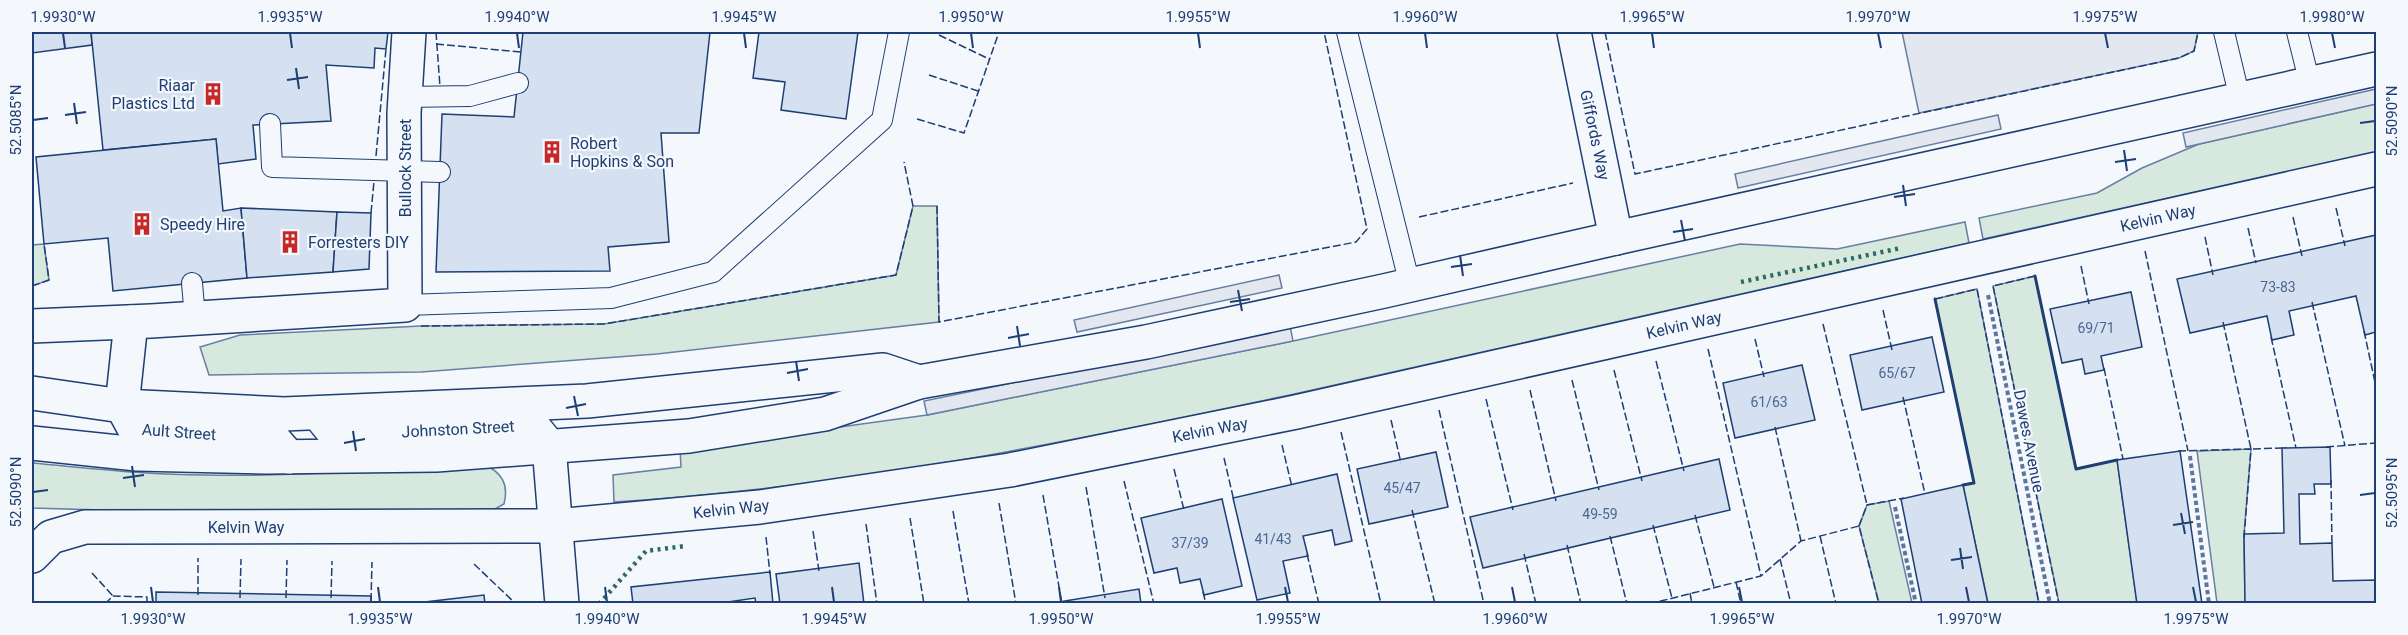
<svg xmlns="http://www.w3.org/2000/svg" width="2408" height="635" viewBox="0 0 2408 635" font-family="Roboto,sans-serif">
  <rect width="100%" height="100%" fill="#f4f7fb"/>
  <g fill="#d7e8df" stroke="#687fa3" stroke-width="1.5">
    <polygon points="2376,104 2376,152 1983,239 1979,218 2097,193 2142,168 2199,144"/>
    <polygon points="913,206 937,206 939,322 657,354 421,372 209,375 200,347 240,335 421,326 604,324 896,275"/>
    <path d="M1965,222L1969,243C1746,293 1523,344 1299,393C1073,441 846,488 614,502L613,475L681,467L680,449L927,415L1293,341L1740,244L1837,249Z"/>
    <polygon points="44,244 49,280 32,286 32,245"/>
    <polygon points="2035,276 2076,469 2117,460 2137,603 2059,603 1993,286"/>
    <polygon points="1977,289 2039,603 1988,603 1963,485 1974,482 1935,299"/>
    <polygon points="2251,449 2244,534 2245,603 2217,603 2197,451"/>
    <path d="M32,463C89,468 147,475 205,475C298,477 391,469 484,464C502,473 509,484 504,504L495,509C341,514 186,513 32,508Z"/>
    <polygon points="1889,501 1912,603 1879,603 1859,526 1867,505"/>
  </g>
  <g fill="#e3e8f0" stroke="#687fa3" stroke-width="1.5">
    <polygon points="1902,32 2198,32 2194,51 2179,58 1919,113"/>
    <polygon points="2376,89 2376,104 2186,147 2183,133"/>
    <polygon points="1998,115 2001,129 1738,188 1735,174"/>
    <polygon points="1279,275 1282,288 1077,332 1074,320"/>
    <polygon points="1290,326 1293,341 927,415 924,401"/>
  </g>
  <g fill="#d5e0f0" stroke="#1d3f73" stroke-width="1.5">
    <polygon points="32,32 91,32 92,45 32,53"/>
    <polygon points="91,32 388,32 386,49 375,48 374,68 326,65 331,121 253,125 256,159 218,164 216,139 103,150"/>
    <polygon points="523,32 710,32 699,133 661,133 669,242 608,247 610,271 436,272 442,114 514,117"/>
    <polygon points="759,32 858,32 846,119 781,110 785,82 753,78"/>
    <polygon points="216,139 223,211 241,208 247,278 113,291 108,238 44,244 36,157"/>
    <polygon points="241,208 337,212 333,272 247,278"/>
    <polygon points="337,212 371,213 369,269 333,272"/>
    <polygon points="2376,235 2376,332 2365,335 2356,296 2289,311 2294,335 2272,340 2267,316 2190,333 2177,279"/>
    <polygon points="2131,292 2142,347 2101,356 2104,370 2085,374 2082,359 2062,363 2050,309"/>
    <polygon points="1932,337 1944,392 1862,410 1850,355"/>
    <polygon points="1802,365 1815,420 1735,438 1723,383"/>
    <polygon points="2330,447 2331,484 2314,484 2315,494 2299,494 2300,544 2332,543 2333,581 2376,580 2376,604 2245,604 2244,534 2284,533 2282,448"/>
    <polygon points="2180,451 2202,604 2137,604 2117,460"/>
    <polygon points="1436,452 1448,507 1369,524 1357,469"/>
    <polygon points="1719,459 1730,510 1483,568 1470,517"/>
    <polygon points="1337,474 1352,541 1335,545 1332,530 1303,536 1308,556 1283,561 1290,593 1257,600 1233,498"/>
    <polygon points="1963,485 1988,604 1922,604 1901,499"/>
    <polygon points="1222,499 1242,586 1204,595 1200,579 1180,583 1177,568 1154,573 1141,518"/>
    <polygon points="859,563 864,604 780,604 776,574"/>
    <polygon points="770,572 773,604 756,604 755,598 714,604 633,604 631,587"/>
    <polygon points="1139,589 1141,604 1046,604"/>
    <polygon points="156,592 371,596 371,604 156,604"/>
    <polygon points="484,595 485,604 425,604 425,602"/>
  </g>
  <g fill="none" stroke-linecap="round" stroke-linejoin="round">
    <g stroke="#1d3f73" stroke-width="22">
      <g id="service">
        <polyline points="1347,32 1410,285"/>
        <polyline points="2224,32 2240,99"/>
        <polyline points="2297,32 2310,84"/>
        <polyline points="405,97 470,96 518,83"/>
        <polyline points="270,124 272,167 440,172"/>
        <polyline points="192,283 195,318"/>
        <polyline points="405,305 611,298 713,272 882,120 899,32"/>
      </g>
    </g>
    <g stroke="#1d3f73" stroke-width="36">
      <g id="minor">
        <polyline points="1574,32 1616,238"/>
        <polyline points="131,322 122,406 135,430 161,434 270,435 289,457"/>
        <polyline points="32,326 151,321 405,305 404,113 409,32"/>
        <polyline points="318,413 335,434 532,425 549,446 562,604"/>
        <polyline points="32,556 51,537 85,527 556,526 760,507 1010,470 1296,412 2376,169"/>
      </g>
    </g>
    <g stroke="#1d3f73" stroke-width="36">
      <g id="primary">
        <polyline points="32,393 122,406 284,414 587,401 883,370 919,382"/>
        <polyline points="32,443 137,454 266,457 436,455 689,436 825,414 919,382 1146,342 1384,291 1616,238 2376,69"/>
      </g>
    </g>
    <g stroke="#5e769c" stroke-width="4" stroke-dasharray="4.5 3" stroke-linecap="butt">
      <polyline points="1988,295 2050,604"/>
      <polyline points="2190,456 2209,604"/>
      <polyline points="1895,507 1916,604"/>
    </g>
    <use href="#service" stroke="#f4f7fb" stroke-width="20"/>
    <use href="#minor" stroke="#f4f7fb" stroke-width="33"/>
    <use href="#primary" stroke="#f4f7fb" stroke-width="33"/>
    <g stroke="#2c6c60" stroke-width="4.5" stroke-dasharray="3 4.5" stroke-linecap="butt">
      <polyline points="1741,282 1901,248"/>
      <polyline points="599,604 646,551 685,546"/>
    </g>
    <g stroke="#1d3f73" stroke-width="1.5" stroke-dasharray="8 3" stroke-linecap="butt">
      <polyline points="436,32 440,87"/>
      <polyline points="1605,32 1635,174 2179,58 2194,51 2198,32"/>
      <polyline points="939,35 989,59"/>
      <polyline points="436,44 521,52"/>
      <polyline points="929,75 978,91"/>
      <polyline points="917,119 964,133 999,32"/>
      <polyline points="376,156 386,49"/>
      <polyline points="937,206 939,322 1356,242 1367,229 1324,32"/>
      <polyline points="2336,208 2345,246"/>
      <polyline points="371,213 374,181"/>
      <polyline points="1419,217 1573,183"/>
      <polyline points="2293,217 2302,256"/>
      <polyline points="2248,228 2256,263"/>
      <polyline points="2205,237 2213,275"/>
      <polyline points="2145,251 2188,451"/>
      <polyline points="2081,266 2089,304"/>
      <polyline points="2035,276 1993,286 2059,604"/>
      <polyline points="32,286 49,280 44,244"/>
      <polyline points="1935,299 1977,289 2039,604"/>
      <polyline points="2312,302 2345,446"/>
      <polyline points="1883,310 1892,350"/>
      <polyline points="2223,322 2251,449 2284,448"/>
      <polyline points="1823,324 1867,505"/>
      <polyline points="421,326 604,324 896,275 913,206 904,162"/>
      <polyline points="2364,331 2376,387"/>
      <polyline points="2271,337 2296,448"/>
      <polyline points="1755,339 1764,377"/>
      <polyline points="1708,349 1761,576"/>
      <polyline points="1656,361 1684,471"/>
      <polyline points="2104,368 2123,459"/>
      <polyline points="1614,370 1642,481"/>
      <polyline points="1572,380 1599,490"/>
      <polyline points="1530,390 1556,501"/>
      <polyline points="1903,397 1925,494"/>
      <polyline points="1486,399 1513,510"/>
      <polyline points="1439,410 1484,604"/>
      <polyline points="1391,420 1401,463"/>
      <polyline points="1775,427 1801,541"/>
      <polyline points="1341,432 1381,604"/>
      <polyline points="1282,445 1292,487"/>
      <polyline points="2326,447 2376,443"/>
      <polyline points="2178,451 2251,449 2244,538"/>
      <polyline points="1224,458 1234,501"/>
      <polyline points="1174,469 1184,510"/>
      <polyline points="2331,480 2332,546"/>
      <polyline points="1124,481 1154,604"/>
      <polyline points="1086,487 1105,598"/>
      <polyline points="1043,495 1062,604"/>
      <polyline points="999,503 1016,604"/>
      <polyline points="1412,510 1435,604"/>
      <polyline points="953,511 969,604"/>
      <polyline points="1695,515 1714,587"/>
      <polyline points="910,518 924,604"/>
      <polyline points="866,524 877,604"/>
      <polyline points="1653,525 1672,598"/>
      <polyline points="1859,526 1867,505 1904,498"/>
      <polyline points="813,531 819,571"/>
      <polyline points="1610,536 1627,604"/>
      <polyline points="1820,536 1836,604"/>
      <polyline points="766,537 770,574"/>
      <polyline points="1567,545 1581,604"/>
      <polyline points="1307,554 1319,604"/>
      <polyline points="1524,554 1536,604"/>
      <polyline points="1780,559 1791,604"/>
      <polyline points="474,564 516,604"/>
      <polyline points="92,573 113,596"/>
      <polyline points="1736,582 1741,604"/>
      <polyline points="1203,592 1206,604"/>
      <polyline points="1690,593 1692,604"/>
      <polyline points="198,595 198,558"/>
      <polyline points="240,598 241,559"/>
      <polyline points="286,598 287,560"/>
      <polyline points="331,598 332,561"/>
      <polyline points="371,601 372,562"/>
      <polyline points="105,604 113,596 147,597 147,604"/>
      <polyline points="406,604 425,602"/>
      <polyline points="1649,604 1761,576 1801,541 1859,526 1879,604"/>
    </g>
    <g stroke="#1d3f73" stroke-width="3">
      <polyline points="2035,276 2076,469 2117,460"/>
      <polyline points="1935,299 1974,483 1963,485"/>
    </g>
  </g>
  <path fill="none" stroke="#1d3f73" stroke-width="2" d="M63,33L65,48M290,33L292,48M517,33L519,48M744,33L746,48M971,33L973,48M1198,33L1200,48M1425,33L1427,48M1652,33L1654,48M1878,33L1881,48M2105,33L2108,48M2332,33L2335,48M296,68L299,89M287,80L308,77M74,103L77,124M65,115L86,112M33,120L48,118M2360,123L2375,121M2124,150L2127,171M2115,162L2136,159M1903,185L1906,206M1894,197L1915,194M1681,220L1685,241M1673,232L1693,229M1460,255L1463,276M1451,267L1472,264M1238,290L1242,311M1230,302L1250,299M1017,326L1020,346M1008,338L1029,334M796,361L799,381M787,373L808,369M574,396L578,416M566,408L586,404M353,431L356,451M344,443L365,439M132,466L135,487M123,478L144,475M33,492L48,490M2360,495L2375,493M2181,513L2185,534M2173,525L2193,522M1960,548L1963,569M1951,560L1972,557M151,587L153,602M378,587L380,602M605,587L607,602M832,587L834,602M1059,587L1061,602M1285,587L1288,602M1512,587L1515,602M1739,587L1742,602M1966,587L1969,602M2193,587L2196,602"/>
  <defs>
    <g id="building-bare" transform="scale(1.8)"><path d="M-4-6H4V6H1V3H-1V6H-4ZM-2.5-4.3h1.7v1.8h-1.7ZM.8-4.3h1.7v1.8H.8ZM-2.5-1h1.7V.8h-1.7ZM.8-1h1.7V.8H.8Z" fill="#c62828" stroke="#f4f7fb" stroke-width="2.5" paint-order="stroke"/></g>
  </defs>
  <g fill-rule="evenodd">
    <use href="#building-bare" x="213" y="94"/>
    <use href="#building-bare" x="552" y="152"/>
    <use href="#building-bare" x="142" y="224"/>
    <use href="#building-bare" x="290" y="242"/>
  </g>
  <g text-anchor="middle" dominant-baseline="central" stroke-width="4.5" stroke-linejoin="round" paint-order="stroke">
    <g font-size="14" fill="#4b6792">
      <text x="2278" y="287">73-83</text>
      <text x="2096" y="328">69/71</text>
      <text x="1897" y="373">65/67</text>
      <text x="1769" y="402">61/63</text>
      <text x="1402" y="488">45/47</text>
      <text x="1600" y="514">49-59</text>
      <text x="1273" y="539">41/43</text>
      <text x="1190" y="543">37/39</text>
    </g>
    <g font-size="16" fill="#1d3f73" stroke="#f4f7fb" text-anchor="start">
      <text x="195" y="85" text-anchor="end">Riaar<tspan x="195" dy="18">Plastics Ltd</tspan></text>
      <text x="570" y="143">Robert<tspan x="570" dy="18">Hopkins &amp; Son</tspan></text>
      <text x="160" y="224">Speedy Hire</text>
      <text x="308" y="242">Forresters DIY</text>
    </g>
    <g font-size="16" fill="#1d3f73" stroke="#f4f7fb">
      <text transform="translate(1595 135) rotate(78)">Giffords Way</text>
      <text transform="translate(405 168) rotate(-90)">Bullock Street</text>
      <text transform="translate(2158 218) rotate(-13)">Kelvin Way</text>
      <text transform="translate(1684 325) rotate(-13)">Kelvin Way</text>
      <text transform="translate(458 429) rotate(-3)">Johnston Street</text>
      <text transform="translate(1210 430) rotate(-11)">Kelvin Way</text>
      <text transform="translate(179 432) rotate(4)">Ault Street</text>
      <text transform="translate(2029 441) rotate(79)">Dawes Avenue</text>
      <text transform="translate(731 509) rotate(-6)">Kelvin Way</text>
      <text x="246" y="527">Kelvin Way</text>
    </g>
  </g>
  <rect width="2408" height="635" fill="none" stroke="#f4f7fb" stroke-width="66"/>
  <rect x="33" y="33" width="2342" height="569" fill="none" stroke="#1d3f73" stroke-width="2"/>
  <g font-size="15" text-anchor="middle" fill="#1d3f73">
    <text x="63" y="22">1.9930°W</text>
    <text x="290" y="22">1.9935°W</text>
    <text x="517" y="22">1.9940°W</text>
    <text x="744" y="22">1.9945°W</text>
    <text x="971" y="22">1.9950°W</text>
    <text x="1198" y="22">1.9955°W</text>
    <text x="1425" y="22">1.9960°W</text>
    <text x="1652" y="22">1.9965°W</text>
    <text x="1878" y="22">1.9970°W</text>
    <text x="2105" y="22">1.9975°W</text>
    <text x="2332" y="22">1.9980°W</text>
    <text transform="translate(16 120) rotate(-90)" y="5">52.5085°N</text>
    <text transform="translate(2392 121) rotate(-90)" y="5">52.5090°N</text>
    <text transform="translate(16 492) rotate(-90)" y="5">52.5090°N</text>
    <text transform="translate(2392 493) rotate(-90)" y="5">52.5095°N</text>
    <text x="153" y="624">1.9930°W</text>
    <text x="380" y="624">1.9935°W</text>
    <text x="607" y="624">1.9940°W</text>
    <text x="834" y="624">1.9945°W</text>
    <text x="1061" y="624">1.9950°W</text>
    <text x="1288" y="624">1.9955°W</text>
    <text x="1515" y="624">1.9960°W</text>
    <text x="1742" y="624">1.9965°W</text>
    <text x="1969" y="624">1.9970°W</text>
    <text x="2196" y="624">1.9975°W</text>
  </g>
</svg>
